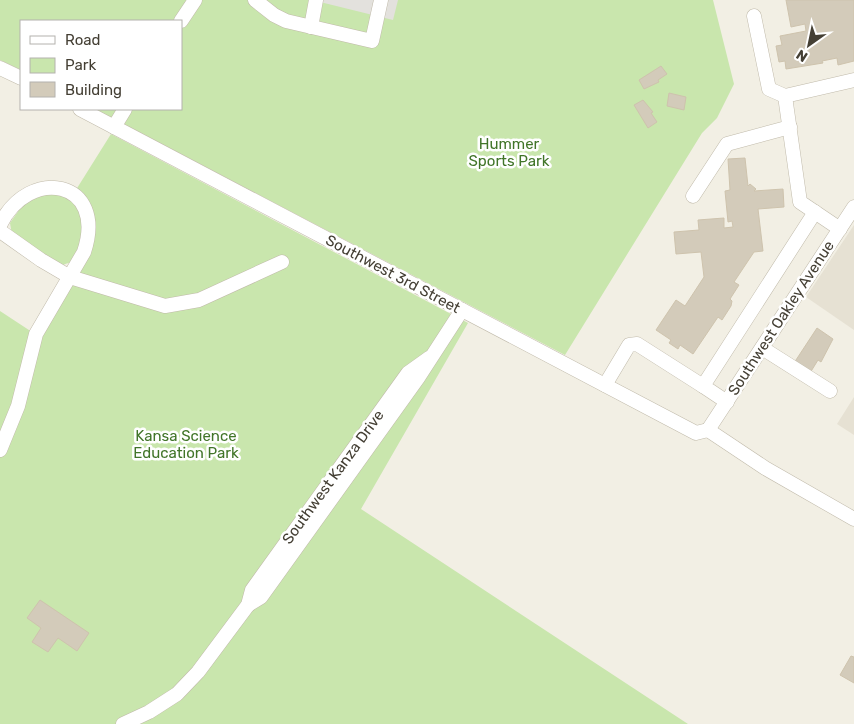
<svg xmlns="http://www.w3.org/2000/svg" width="854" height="724" viewBox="0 0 854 724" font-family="Rubik,sans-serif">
  <rect width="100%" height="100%" fill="#f2efe4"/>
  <g fill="#e6e1d3">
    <polygon points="854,225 854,330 806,297"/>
    <polygon points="854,397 854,435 837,424"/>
  </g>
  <g fill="#c9e6ad">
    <polygon points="0,0 713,0 734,84 717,118 702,133 565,355 95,109 181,109 181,21 21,21 21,70 0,60"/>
    <polygon points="111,134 468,323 361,509 688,724 0,724 0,311 35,334 89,238 74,193"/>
    <path d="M47,192C53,193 62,194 66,197C87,210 93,245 72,261C70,263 64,264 61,266L12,235L10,223L26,200Z"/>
  </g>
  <polygon fill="#e3e1dd" points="312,0 398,0 393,20"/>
  <g fill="#d3cbba" stroke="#cec3ad">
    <polygon points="786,0 854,0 854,61 838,65 837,58 822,61 823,63 786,69 785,61 779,62 776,46 782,45 780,36 806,31 805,24 791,27"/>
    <polygon points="661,66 667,74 658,80 659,82 644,89 639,80"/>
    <polygon points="669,93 686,97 684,110 667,106"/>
    <polygon points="643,100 653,112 651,113 657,122 648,128 634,105"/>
    <polygon points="745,158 748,186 750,184 756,189 754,191 783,189 784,207 758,209 763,251 754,252 734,282 739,285 730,299 732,301 731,306 722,320 718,317 693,354 680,345 678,349 669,343 671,340 656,330 676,300 685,306 704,277 701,252 676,254 674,232 699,230 698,220 724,218 724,228 733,227 732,221 728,222 725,191 730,190 728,159"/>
    <polygon points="817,328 833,339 821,362 818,360 810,373 794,363"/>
    <polygon points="40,600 89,633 77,651 58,638 48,652 32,642 41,628 27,618"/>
    <polygon points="851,656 854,657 854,683 840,675"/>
  </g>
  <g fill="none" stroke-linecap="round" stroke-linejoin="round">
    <g stroke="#c0baaa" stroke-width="15">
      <g id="minor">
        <polyline points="255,0 274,15 286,21 372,41 381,0"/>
        <polyline points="754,16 769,89 785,96 854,80"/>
        <polyline points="181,21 195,0"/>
        <polyline points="311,27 316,0"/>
        <polyline points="0,68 21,78"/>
        <polyline points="785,96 800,202 840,229"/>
        <polyline points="80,109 696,433 708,430"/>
        <polyline points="114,127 125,109"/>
        <polyline points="693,196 727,144 790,127"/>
        <path d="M0,225C29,165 108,180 84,252L36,334L18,406L0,450"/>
        <polyline points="0,231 41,260 70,277 165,306 199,300 282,262"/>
        <polyline points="762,348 830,391"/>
        <polyline points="605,385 629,345 637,344 703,386"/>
        <polyline points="727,402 703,386 815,212"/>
        <polyline points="708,430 854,207"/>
        <polyline points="708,430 765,468 854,519"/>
        <polyline points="248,605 261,597 418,378 462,310"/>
        <polyline points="123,724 149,712 177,694 198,672 248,605 252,590 408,373 429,358"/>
      </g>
    </g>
    <use href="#minor" stroke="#fff" stroke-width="14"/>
  </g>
  <g text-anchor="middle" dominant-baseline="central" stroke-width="5" stroke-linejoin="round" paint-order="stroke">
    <g font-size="15" fill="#417529" stroke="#fff">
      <text x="509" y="144">Hummer<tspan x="509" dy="17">Sports Park</tspan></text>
      <text x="186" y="436">Kansa Science<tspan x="186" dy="17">Education Park</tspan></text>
    </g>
    <g font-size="15" fill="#443f34" stroke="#fff">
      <text transform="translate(393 274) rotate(28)">Southwest 3rd Street</text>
      <text transform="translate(781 318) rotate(-57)">Southwest Oakley Avenue</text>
      <text transform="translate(333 477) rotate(-54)">Southwest Kanza Drive</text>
    </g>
  </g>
  <rect x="20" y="20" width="162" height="90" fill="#ffffff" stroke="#b4b2ae"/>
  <rect x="30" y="36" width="25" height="8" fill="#ffffff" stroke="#b4b2ae"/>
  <text x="65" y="45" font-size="15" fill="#443f34">Road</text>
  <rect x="30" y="58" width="25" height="15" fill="#c9e6ad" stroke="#b4b2ae"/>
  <text x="65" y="70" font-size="15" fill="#443f34">Park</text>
  <rect x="30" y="82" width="25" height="15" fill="#d3cbba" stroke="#b4b2ae"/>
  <text x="65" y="95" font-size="15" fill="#443f34">Building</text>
  <g transform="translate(809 45) rotate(213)" stroke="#ffffff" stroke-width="4" paint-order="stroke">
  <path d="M0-4L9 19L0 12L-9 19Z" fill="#443f34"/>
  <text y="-8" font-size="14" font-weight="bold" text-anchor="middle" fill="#443f34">N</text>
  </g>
</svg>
